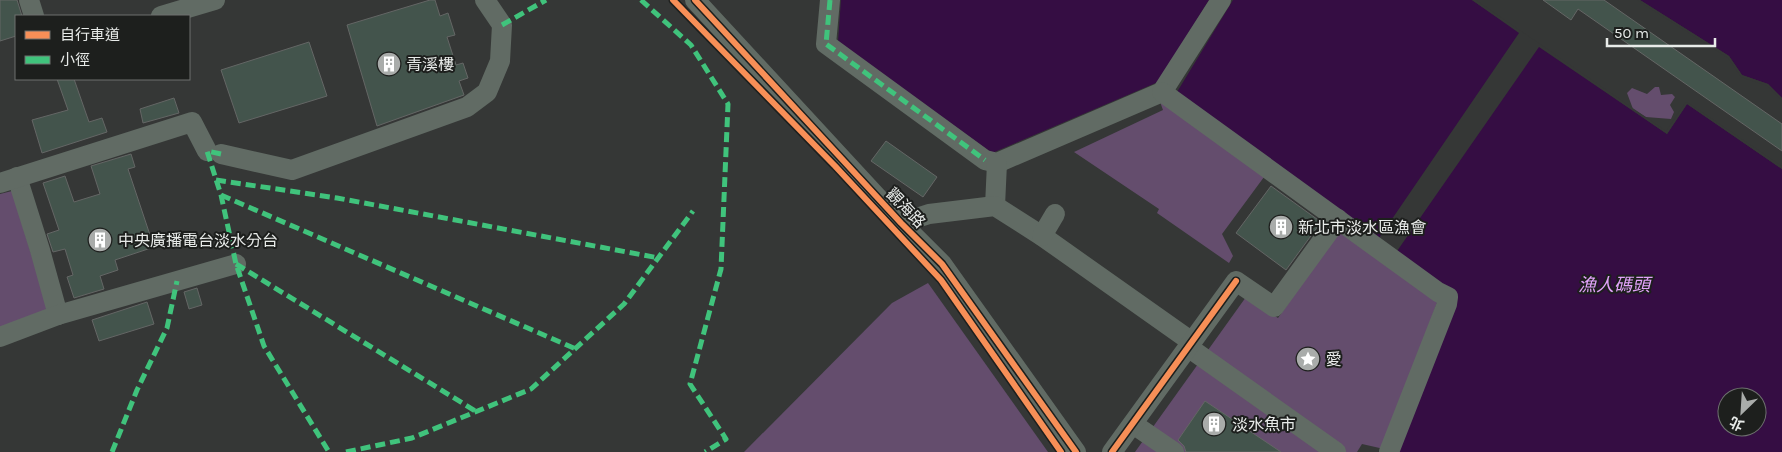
<svg xmlns="http://www.w3.org/2000/svg" width="1782" height="452" viewBox="0 0 1782 452" font-family="Karla,'Noto Sans TC',sans-serif">
  <rect width="100%" height="100%" fill="#353736"/>
  <g fill="#644d6d">
    <polygon points="1655,87 1659,87 1661,95 1672,94 1675,97 1670,105 1674,112 1671,119 1646,117 1633,109 1627,93 1632,88 1647,94"/>
    <polygon points="1159,99 1264,177 1222,234 1233,256 1229,263 1157,213 1159,209 1074,152 1163,110"/>
    <polygon points="12,191 50,315 0,330 0,194"/>
    <polygon points="1339,231 1438,300 1384,449 1362,444 1357,452 1135,452 1246,297 1278,318"/>
    <polygon points="928,283 1048,452 744,452 892,303"/>
  </g>
  <g fill="#350d43" fill-rule="evenodd">
    <polygon points="841,0 1209,0 1158,82 992,153 838,42"/>
    <path d="M1233,0H1472L1667,134L1687,104L1782,169V452H1398L1454,295L1177,92ZM1727,397H1757V427H1727Z"/>
    <polygon points="1640,0 1782,0 1782,98 1768,84 1742,75 1729,56"/>
  </g>
  <g fill="#353736">
    <polygon points="1472,0 1476,0 1666,131 1685,103 1687,102 1782,166 1782,169 1687,104 1667,134 1539,47 1395,254 1377,241 1519,33"/>
    <polygon points="1637,0 1640,0 1729,56 1742,75 1768,84 1782,98 1782,100 1767,86 1741,77 1728,58"/>
  </g>
  <g fill="#43544c" stroke="#646665">
    <polygon points="0,0 17,0 22,16 16,16 16,36 0,41"/>
    <polygon points="430,0 435,0 440,16 448,13 455,35 447,37 456,65 463,63 468,78 459,81 464,95 377,126 347,25"/>
    <polygon points="1543,0 1604,0 1782,124 1782,151 1578,9 1571,20"/>
    <polygon points="309,42 327,96 239,123 221,70"/>
    <polygon points="57,79 74,79 89,122 102,118 107,132 42,153 32,120 68,110"/>
    <polygon points="174,98 179,113 143,123 140,109"/>
    <polygon points="886,141 937,177 923,197 871,161"/>
    <polygon points="131,154 135,167 128,169 154,247 115,260 118,270 100,276 104,289 74,298 67,277 73,275 65,249 53,252 47,234 59,230 43,183 65,176 74,202 100,194 91,166"/>
    <polygon points="1271,186 1321,222 1286,270 1236,233"/>
    <polygon points="197,288 202,305 189,309 184,292"/>
    <polygon points="147,302 154,324 99,341 92,320"/>
    <polygon points="1205,401 1281,452 1186,452 1184,446 1178,440"/>
  </g>
  <g fill="none" stroke-linecap="round" stroke-linejoin="round">
    <g stroke="#616b64" stroke-width="20">
      <polyline points="29,0 34,16"/>
      <polyline points="695,0 901,223 942,264 1076,452"/>
      <polyline points="830,0 826,44 985,160 997,163 1162,92 1221,0"/>
      <polyline points="161,16 215,0"/>
      <polyline points="1162,92 1438,292 1448,297 1447,304 1389,452"/>
      <polyline points="221,154 292,170 467,107 487,92 500,61 502,25 485,0"/>
      <polyline points="17,177 40,250 58,315"/>
      <polyline points="0,183 192,122 207,151"/>
      <polyline points="995,206 997,163"/>
      <polyline points="901,223 929,214 995,206 1042,236 1192,342"/>
      <polyline points="1042,236 1055,214"/>
      <polyline points="0,337 58,315 236,264"/>
      <polyline points="1188,347 1336,452"/>
      <polyline points="1133,424 1174,452"/>
      <polyline points="1112,452 1236,281 1274,307 1338,219"/>
    </g>
    <g stroke="#40c37c" stroke-width="5" stroke-dasharray="10 5" stroke-linecap="butt">
      <polyline points="641,0 691,45 728,104 721,269 690,384 726,439 705,452"/>
      <polyline points="830,0 826,44 985,160"/>
      <polyline points="502,25 546,0"/>
      <polyline points="221,154 207,151 221,195 236,264 264,346 329,452"/>
      <polyline points="216,180 337,198 659,258"/>
      <polyline points="221,195 576,349"/>
      <polyline points="236,264 477,412"/>
      <polyline points="112,452 137,390 167,328 177,281"/>
      <polyline points="346,452 412,438 531,389 624,304 693,211"/>
    </g>
    <g stroke="#1d1f1d" stroke-width="9">
      <g id="cycleway">
        <polyline points="673,0 835,166 941,280 1061,452"/>
        <polyline points="695,0 901,223 942,264 1076,452"/>
        <polyline points="1112,452 1236,281"/>
      </g>
    </g>
    <use href="#cycleway" stroke="#f78f57" stroke-width="6"/>
  </g>
  <defs>
    <g id="building-disc" transform="scale(1.25)"><circle r="9.5" fill="#a9acaa" stroke="#1d1f1d"/><path d="M-4-6H4V6H1V3H-1V6H-4ZM-2.5-4.3h1.7v1.8h-1.7ZM.8-4.3h1.7v1.8H.8ZM-2.5-1h1.7V.8h-1.7ZM.8-1h1.7V.8H.8Z" fill="#fff"/></g>
    <g id="sight-disc" transform="scale(1.25)"><circle r="9.5" fill="#a9acaa" stroke="#1d1f1d"/><path d="M0-6L1.8-2.2L6-1.7L2.9 1.2L3.7 5.4L0 3.3L-3.7 5.4L-2.9 1.2L-6-1.7L-1.8-2.2Z" fill="#fff"/></g>
  </defs>
  <g fill-rule="evenodd">
    <use href="#building-disc" x="389" y="64"/>
    <use href="#building-disc" x="1281" y="227"/>
    <use href="#building-disc" x="100" y="240"/>
    <use href="#sight-disc" x="1308" y="359"/>
    <use href="#building-disc" x="1214" y="424"/>
  </g>
  <g text-anchor="middle" dominant-baseline="central" stroke-width="4" stroke-linejoin="round" paint-order="stroke">
    <g font-size="16" fill="#e8ebe9" stroke="#1d1f1d" text-anchor="start">
      <text x="406" y="64">青溪樓</text>
      <text x="1298" y="227">新北市淡水區漁會</text>
      <text x="118" y="240">中央廣播電台淡水分台</text>
      <text x="1326" y="359">愛</text>
      <text x="1232" y="424">淡水魚市</text>
    </g>
    <g font-size="16" fill="#e8ebe9" stroke="#1d1f1d">
      <text transform="translate(906 208) rotate(46)">觀海路</text>
    </g>
    <g font-size="18" font-style="italic" fill="#e2a3fa" stroke="#1d1f1d">
      <text x="1614" y="285">漁人碼頭</text>
    </g>
  </g>
  <rect x="15" y="15" width="175" height="65" fill="#1d1f1d" stroke="#6e716f"/>
  <rect x="25" y="31" width="25" height="8" fill="#f78f57" stroke="#6e716f"/>
  <text x="60" y="40" font-size="15" fill="#e8ebe9">自行車道</text>
  <rect x="25" y="56" width="25" height="8" fill="#40c37c" stroke="#6e716f"/>
  <text x="60" y="65" font-size="15" fill="#e8ebe9">小徑</text>
  <g transform="translate(1742 412) rotate(205)"><circle r="24" fill="#1d1f1d" stroke="#6e716f"/>
  <path d="M0-4L9 19L0 12L-9 19Z" fill="#a9acaa"/>
  <text y="-8" font-size="14" font-weight="bold" text-anchor="middle" fill="#e8ebe9">北</text>
  </g>
  <path d="M1607 38v8h108v-8" fill="none" stroke="#e8ebe9" stroke-width="2.5"/>
  <text x="1614" y="38" font-size="15" fill="#e8ebe9" stroke="#1d1f1d" stroke-width="4" paint-order="stroke">50 m</text>
</svg>
